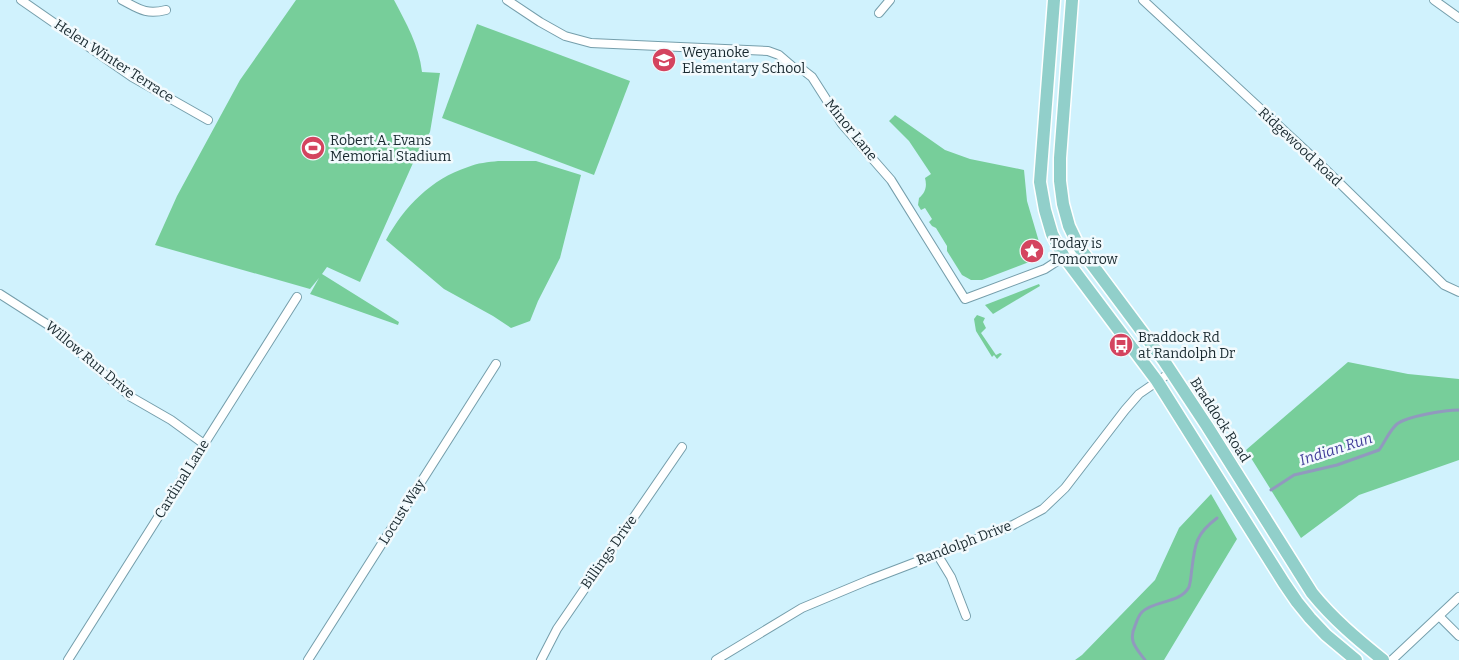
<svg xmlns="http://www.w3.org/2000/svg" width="1459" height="660" viewBox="0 0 1459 660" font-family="Bitter,serif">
  <rect width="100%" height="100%" fill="#d0f2fd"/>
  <g fill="#77ce9a">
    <path d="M296,0H394C406,23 419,45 422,72L440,73L430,132L413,163L360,282L327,267L322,274L399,322L398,325L310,294L319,278L310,289L155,245L177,196L240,80Z"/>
    <polygon points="477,24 630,81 594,175 442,118"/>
    <path d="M895,115L945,150L970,159L1024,170L1027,201L1042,252L1037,259L982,280H971L962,275L947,251V246L936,228L932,226L929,222L932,219L925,208L921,210L918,205L919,198C926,192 927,186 925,178L931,174L909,141L889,121Z"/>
    <path d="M498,161H536L581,175L560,258L538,301L530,321L511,328L493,316L444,289L386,240C404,207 431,179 468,167C477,163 489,162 498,161Z"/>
    <polygon points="1039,284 1040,286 993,314 985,305"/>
    <polygon points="977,315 985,318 983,322 986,328 981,333 996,355 1000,353 1002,354 997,359 994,355 992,357 976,331 974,319"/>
    <polygon points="1348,362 1408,374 1459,379 1459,460 1359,495 1301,538 1246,450"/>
    <polygon points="1211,494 1237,539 1164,660 1075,660 1082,655 1155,580 1179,528"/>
  </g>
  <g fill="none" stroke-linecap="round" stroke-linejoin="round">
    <g stroke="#9199be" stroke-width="3">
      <path d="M1271,490L1294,475L1337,465L1379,450C1385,442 1389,431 1397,424C1407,416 1446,410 1459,410"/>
      <path d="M1145,660C1136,648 1128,641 1135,626C1137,621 1138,616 1142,612C1154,600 1180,604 1189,587C1191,581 1191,574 1192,568C1195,543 1196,534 1217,518"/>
    </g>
    <g stroke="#759eab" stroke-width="10">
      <g id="minor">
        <polyline points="21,0 132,77 208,120"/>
        <path d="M122,0C139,9 146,15 166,10"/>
        <polyline points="507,0 540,22 565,36 591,43 768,51 779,55 793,67 803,70 812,77 842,124 891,180 965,299 1045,269 1079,247"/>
        <polyline points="1143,0 1320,164 1444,285 1459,292"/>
        <polyline points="1434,0 1459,18"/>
        <polyline points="879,13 890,0"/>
        <polyline points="0,294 53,328 104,374 131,397 171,420 204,444"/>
        <polyline points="937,554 951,577 966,616"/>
        <polyline points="1439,616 1459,636"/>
        <polyline points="68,660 297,297"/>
        <polyline points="308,660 496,364"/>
        <polyline points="541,660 557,629 682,447"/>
        <polyline points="716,660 802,608 869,580 1013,525 1043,509 1065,488 1125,410 1139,394 1171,372"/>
        <polyline points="1392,660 1459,597"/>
      </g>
    </g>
    <g stroke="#fff" stroke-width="15">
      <g id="primary">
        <polyline points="1054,0 1040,182 1045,210 1052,234 1064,257 1157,381 1284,583 1297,602 1310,618 1326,635 1356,660"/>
        <path d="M1072,0L1060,158V181L1063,204L1069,226L1079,247L1164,361L1207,426L1312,593C1333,619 1357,639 1383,660"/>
      </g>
    </g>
    <use href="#minor" stroke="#fff" stroke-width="8"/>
    <use href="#primary" stroke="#91cfca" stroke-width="12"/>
  </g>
  <defs>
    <g id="school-disc" transform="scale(1.25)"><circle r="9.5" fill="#d4445f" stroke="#f2fafd"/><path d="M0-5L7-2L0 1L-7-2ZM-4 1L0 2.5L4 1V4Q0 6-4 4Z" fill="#fff"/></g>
    <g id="stadium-disc" transform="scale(1.25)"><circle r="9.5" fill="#d4445f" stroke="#f2fafd"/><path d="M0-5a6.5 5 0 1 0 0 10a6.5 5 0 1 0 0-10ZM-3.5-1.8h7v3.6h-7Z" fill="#fff"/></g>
    <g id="sight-disc" transform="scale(1.25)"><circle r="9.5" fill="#d4445f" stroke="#f2fafd"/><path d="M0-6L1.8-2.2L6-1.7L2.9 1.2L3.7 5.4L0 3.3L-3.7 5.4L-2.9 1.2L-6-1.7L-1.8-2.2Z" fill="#fff"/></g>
    <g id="bus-disc" transform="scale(1.25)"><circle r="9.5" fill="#d4445f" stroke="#f2fafd"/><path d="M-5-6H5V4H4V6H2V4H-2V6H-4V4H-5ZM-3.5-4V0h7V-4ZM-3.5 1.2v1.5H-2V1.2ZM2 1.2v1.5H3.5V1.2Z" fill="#fff"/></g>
  </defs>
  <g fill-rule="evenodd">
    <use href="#school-disc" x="664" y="60"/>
    <use href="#stadium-disc" x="313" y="148"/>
    <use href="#sight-disc" x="1032" y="251"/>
    <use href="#bus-disc" x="1121" y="345"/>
  </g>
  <g text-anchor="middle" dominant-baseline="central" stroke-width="5" stroke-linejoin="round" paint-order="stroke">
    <g font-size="14" fill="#19292f" stroke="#f2fafd" text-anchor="start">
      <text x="682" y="52">Weyanoke<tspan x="682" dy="16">Elementary School</tspan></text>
      <text x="330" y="140">Robert A. Evans<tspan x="330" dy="16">Memorial Stadium</tspan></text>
      <text x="1050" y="243">Today is<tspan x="1050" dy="16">Tomorrow</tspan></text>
      <text x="1138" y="337">Braddock Rd<tspan x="1138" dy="16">at Randolph Dr</tspan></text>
    </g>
    <g font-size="14" fill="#19292f" stroke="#f2fafd">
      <text transform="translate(114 61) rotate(33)">Helen Winter Terrace</text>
      <text transform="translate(851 130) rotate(51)">Minor Lane</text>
      <text transform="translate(1300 147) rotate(43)">Ridgewood Road</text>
      <text transform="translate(90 360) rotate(40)">Willow Run Drive</text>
      <text transform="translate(1220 420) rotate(57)">Braddock Road</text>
      <text transform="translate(182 479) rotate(-58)">Cardinal Lane</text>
      <text transform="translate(402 512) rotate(-58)">Locust Way</text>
      <text transform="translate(964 543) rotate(-21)">Randolph Drive</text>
      <text transform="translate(609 552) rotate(-55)">Billings Drive</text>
    </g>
    <g font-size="15" font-style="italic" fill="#433f9a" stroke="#f2fafd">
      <text transform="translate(1336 449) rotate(-18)">Indian Run</text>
    </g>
  </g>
</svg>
